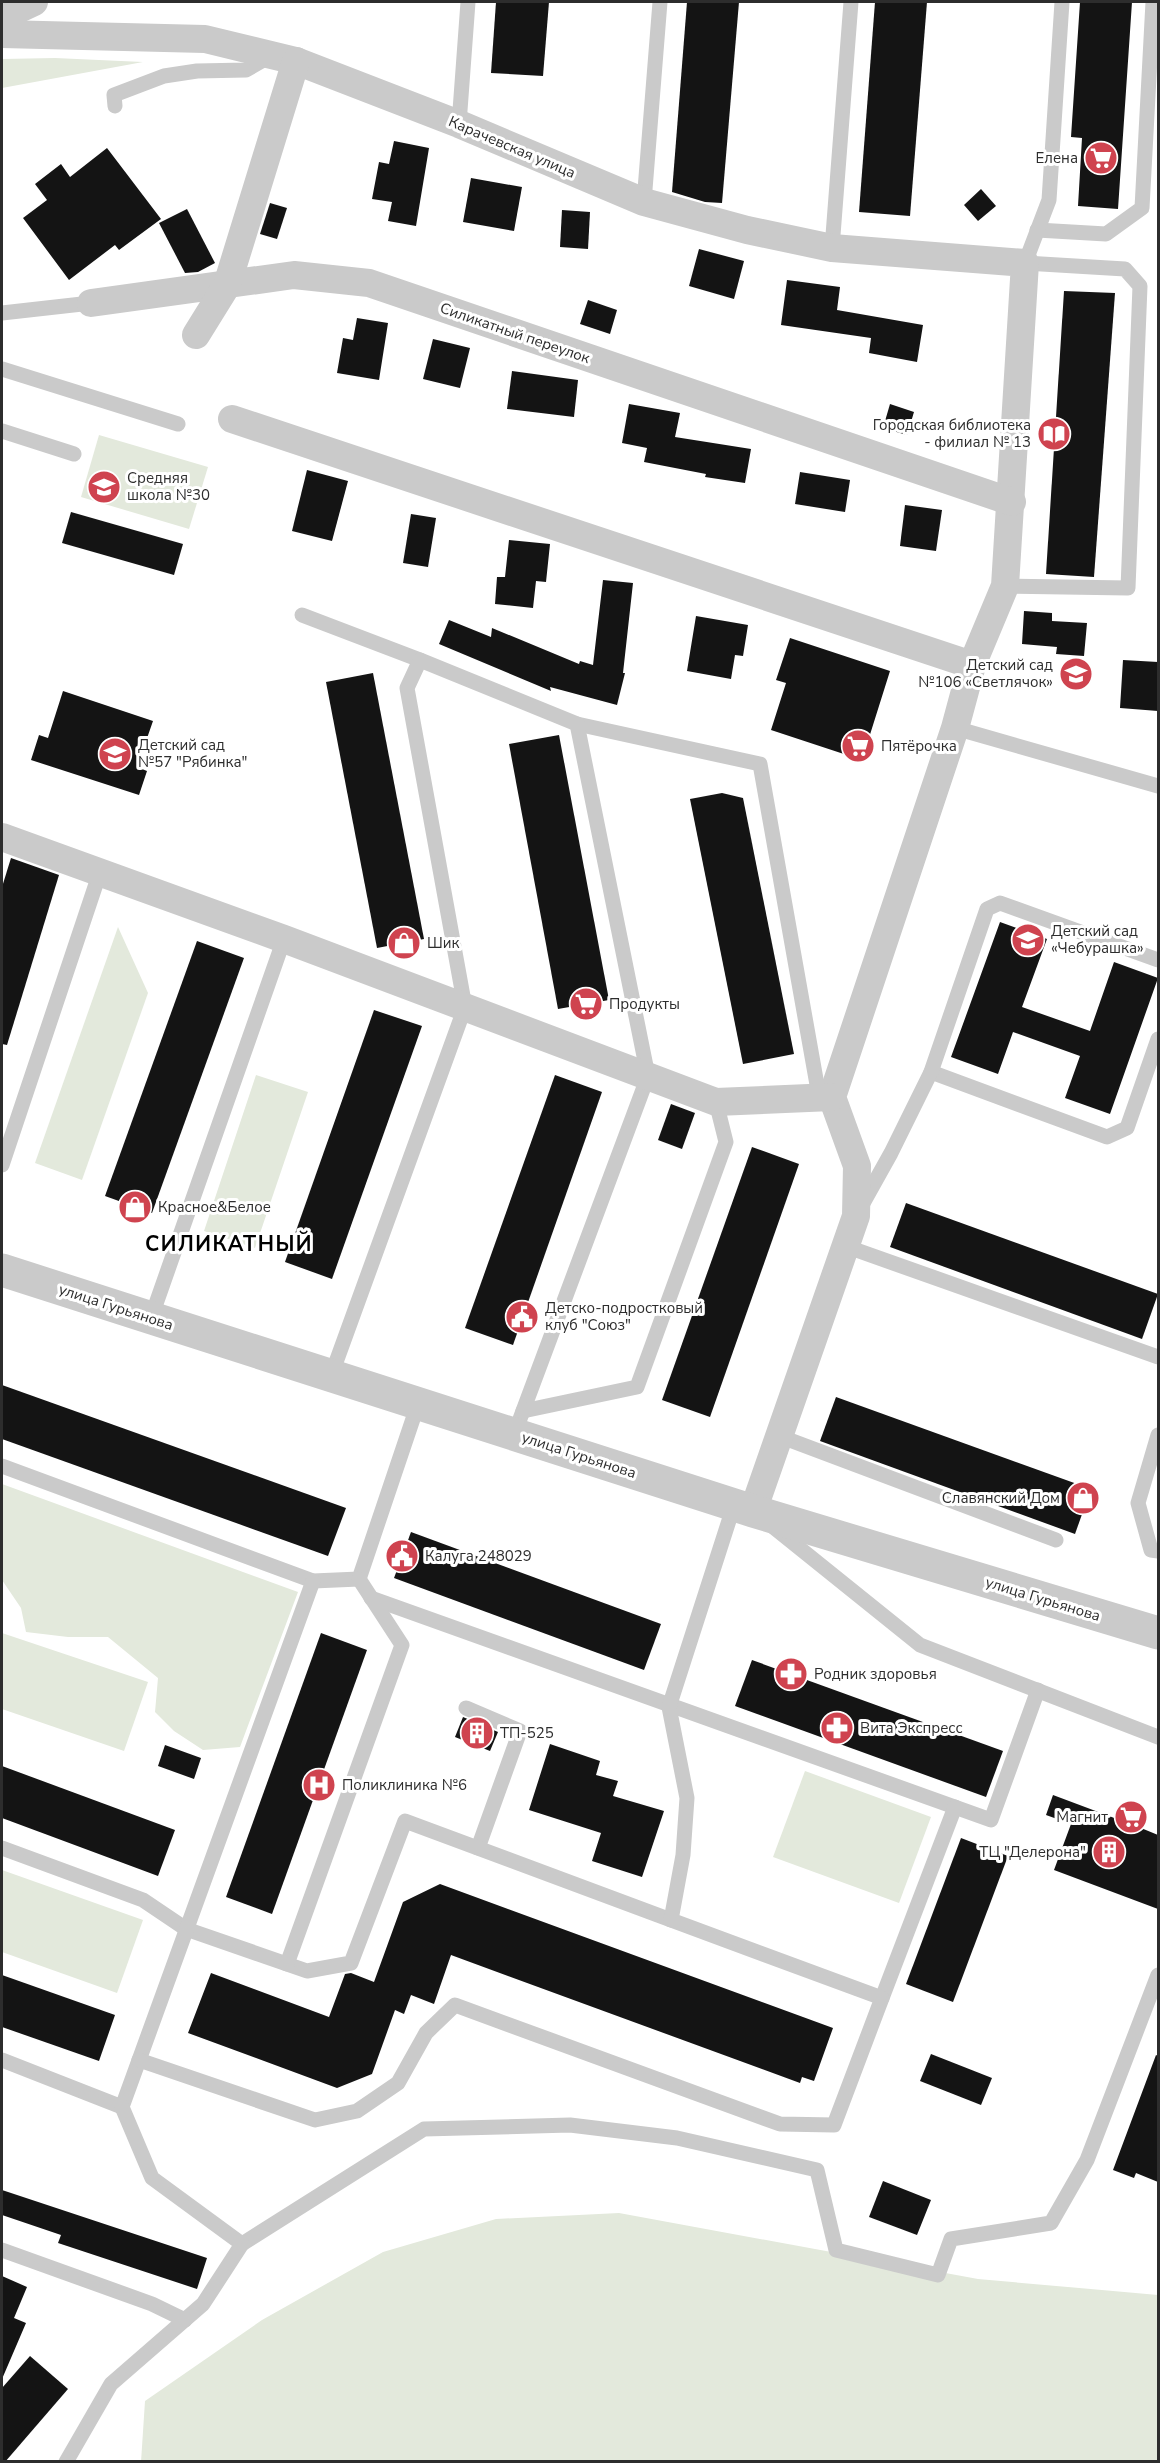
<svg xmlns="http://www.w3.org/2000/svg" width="1160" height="2463" viewBox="0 0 1160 2463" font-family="'Nunito Sans',sans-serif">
  <rect width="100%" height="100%" fill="#fff"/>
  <g fill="#e3e9dc">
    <polygon points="55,58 143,62 2,88 2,59"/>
    <polygon points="99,435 208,467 189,529 81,497"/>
    <polygon points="118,927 148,993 82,1180 35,1163"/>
    <polygon points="256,1075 308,1092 255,1248 204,1231"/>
    <polygon points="2,1484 298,1592 240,1747 203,1750 174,1731 155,1712 158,1678 108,1637 68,1637 26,1632 21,1608 2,1580"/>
    <polygon points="2,1633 148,1682 124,1751 2,1709"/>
    <polygon points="805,1771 931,1817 899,1903 773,1857"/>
    <polygon points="2,1870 143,1920 117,1993 2,1952"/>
    <polygon points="619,2213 978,2279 1158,2295 1158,2461 141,2462 145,2401 262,2320 383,2252 496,2219"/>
  </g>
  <g fill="#141414">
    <polygon points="496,2 549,2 543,76 491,73"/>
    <polygon points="687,2 739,2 722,203 705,202 672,192"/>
    <polygon points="875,2 927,2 910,216 859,212"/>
    <polygon points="1080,2 1132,2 1118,209 1078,206 1082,138 1071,137"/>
    <polygon points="394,141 429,148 416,226 388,221 392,202 372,199 379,162 389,164"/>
    <polygon points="107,148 161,219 119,250 115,245 69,280 23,218 47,200 35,184 61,164 70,177"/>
    <polygon points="471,178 522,187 514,231 463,222"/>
    <polygon points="981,189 996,206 978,221 964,205"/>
    <polygon points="270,203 287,208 277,239 260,234"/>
    <polygon points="187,209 215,263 198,272 185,273 159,223"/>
    <polygon points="562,210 590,212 588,249 560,247"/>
    <polygon points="699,249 744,261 734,299 689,286"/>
    <polygon points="787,280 840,287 837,310 923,325 917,362 869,353 871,338 781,325"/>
    <polygon points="1064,291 1115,293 1094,577 1046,574"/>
    <polygon points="588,300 617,310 610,334 580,324"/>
    <polygon points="357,318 388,323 379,380 337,373 343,338 353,340"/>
    <polygon points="433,339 470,348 460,388 423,379"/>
    <polygon points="512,371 578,380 574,417 507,409"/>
    <polygon points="629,404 680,413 675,437 751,449 745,483 705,477 706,474 644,462 647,448 622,443"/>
    <polygon points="890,404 914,412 907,435 883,428"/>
    <polygon points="307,470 348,481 332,541 292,531"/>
    <polygon points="800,472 850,480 845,512 795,504"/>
    <polygon points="905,505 942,510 936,551 900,546"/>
    <polygon points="71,512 183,544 174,575 62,543"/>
    <polygon points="411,514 436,518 428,567 403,563"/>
    <polygon points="509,540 550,544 546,582 536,581 533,608 495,604 497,577 505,577"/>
    <polygon points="603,580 633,583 623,673 625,673 617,705 550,687 551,691 439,644 449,620 491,637 492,628 579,664 580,661 593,665"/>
    <polygon points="1024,611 1052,613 1052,621 1087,623 1084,656 1056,654 1057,647 1022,644"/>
    <polygon points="696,616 748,625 743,656 735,655 731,679 687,671"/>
    <polygon points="790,638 890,671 862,760 771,730 786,683 776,680"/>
    <polygon points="1123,660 1158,662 1158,711 1120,708"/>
    <polygon points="373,673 424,939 377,948 326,682"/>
    <polygon points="63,691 153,721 137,767 147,771 139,795 31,760 39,735 48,738"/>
    <polygon points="559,735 609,1000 558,1009 509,744"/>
    <polygon points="722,793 743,798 794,1054 743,1064 690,799"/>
    <polygon points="11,858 59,875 7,1045 2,1044 2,887"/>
    <polygon points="1000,922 1047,939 1022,1007 1090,1031 1114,962 1158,978 1110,1114 1065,1098 1080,1056 1013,1032 998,1074 951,1057"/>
    <polygon points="197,941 244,958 152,1213 105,1196"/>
    <polygon points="374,1010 422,1026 332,1279 285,1262"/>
    <polygon points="555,1075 602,1092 513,1345 465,1328"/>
    <polygon points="671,1104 695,1113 682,1149 658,1140"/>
    <polygon points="752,1147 799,1164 710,1417 662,1400"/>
    <polygon points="906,1203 1158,1294 1142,1339 890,1247"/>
    <polygon points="2,1385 346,1508 328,1556 2,1439"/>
    <polygon points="836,1397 1091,1489 1075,1534 820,1441"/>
    <polygon points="411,1532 661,1624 644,1670 394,1578"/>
    <polygon points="321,1633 367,1650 272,1914 226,1897"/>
    <polygon points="752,1660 1003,1751 986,1797 735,1706"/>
    <polygon points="463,1717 498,1732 490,1751 455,1737"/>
    <polygon points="550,1744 600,1761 596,1775 618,1781 613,1796 664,1811 642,1877 592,1861 601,1833 529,1810"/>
    <polygon points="165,1745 201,1758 194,1779 158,1766"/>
    <polygon points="2,1766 175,1830 158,1876 2,1818"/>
    <polygon points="1053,1795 1117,1819 1119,1812 1143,1821 1141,1828 1158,1835 1158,1909 1054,1870 1071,1824 1046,1815"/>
    <polygon points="961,1838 1008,1856 953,2002 906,1984"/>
    <polygon points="440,1884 833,2028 814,2081 802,2077 800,2083 451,1955 434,2004 411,1995 404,2014 395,2010 372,2074 337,2088 188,2033 211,1973 329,2017 345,1974 351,1973 374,1982 403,1902"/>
    <polygon points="2,1975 115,2015 99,2061 2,2027"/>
    <polygon points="931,2054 992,2078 981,2105 920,2081"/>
    <polygon points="1156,2055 1158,2056 1158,2182 1136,2173 1134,2178 1113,2170"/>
    <polygon points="883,2181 931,2200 917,2235 869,2217"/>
    <polygon points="2,2190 207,2258 197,2289 58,2243 61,2235 2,2215"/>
    <polygon points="2,2276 27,2287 14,2318 26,2323 2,2379"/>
    <polygon points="30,2356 68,2389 5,2462 2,2462 2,2388"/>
  </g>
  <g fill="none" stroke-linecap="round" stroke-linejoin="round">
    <g stroke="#cacaca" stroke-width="15">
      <polyline points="115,106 114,95 164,76 197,71 246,70 272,55"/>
      <polyline points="459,124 468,2"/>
      <polyline points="644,202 660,2"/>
      <polyline points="1037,230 1106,234 1142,208 1153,2"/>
      <polyline points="832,248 851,2"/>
      <polyline points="2,313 91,303"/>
      <polyline points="2,369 178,424"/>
      <polyline points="2,431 74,454"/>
      <polyline points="1005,586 1128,588 1140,286 1125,269 1025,263 1049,200 1062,2"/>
      <polyline points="302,615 420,660"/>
      <polyline points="577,724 760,764 819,1096"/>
      <polyline points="955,728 1158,786"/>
      <polyline points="931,1072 1107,1137 1127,1128 1158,1039"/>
      <polyline points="2,1165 100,872"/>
      <polyline points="862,1205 891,1153 931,1072 987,909 1000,903 1158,960"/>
      <polyline points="845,1246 1158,1357"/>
      <polyline points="151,1318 284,939"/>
      <polyline points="331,1376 465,1007 407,688 420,660 577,724 648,1076 514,1435"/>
      <polyline points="523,1411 637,1387 726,1142 716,1102"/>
      <polyline points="1158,1435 1138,1503 1151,1550 1158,1551"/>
      <polyline points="779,1436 1056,1540"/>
      <polyline points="2,1466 313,1581 359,1579 418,1404"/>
      <polyline points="772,1526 920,1645 1158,1737"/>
      <polyline points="371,1598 991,1820 1038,1690"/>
      <polyline points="466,1708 520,1731 478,1848"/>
      <polyline points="2,1848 143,1900 186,1929 307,1971 351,1963 405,1821 671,1920"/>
      <polyline points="287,1964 402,1645 359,1579"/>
      <polyline points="882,1998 955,1807"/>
      <polyline points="2,2060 122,2107 313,1581"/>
      <polyline points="139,2060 315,2120 357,2111 398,2083 426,2033 455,2005 780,2124 834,2125 882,1998 671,1920 683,1855 687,1798 669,1707 734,1505"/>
      <polyline points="242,2244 424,2129 570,2125 677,2138 817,2170 836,2250 938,2275 951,2239 1051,2223 1087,2160 1158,1975"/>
      <polyline points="2,2250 152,2304 185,2320"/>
      <polyline points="66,2462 111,2384 203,2304 242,2244 152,2178 122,2107"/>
    </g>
    <g stroke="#cacaca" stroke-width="28">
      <polyline points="2,17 34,2"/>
      <polyline points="2,34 205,39 296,61 459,124 644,202 747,230 832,248 1025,263 1005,586 972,665 955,728 832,1097 857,1166 856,1216 753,1511"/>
      <polyline points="91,303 294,275 369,283 1012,502"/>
      <polyline points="196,335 227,285 296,61"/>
      <polyline points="232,419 972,665"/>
      <polyline points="2,837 284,939 716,1102 832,1097"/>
    </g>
    <polyline stroke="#cacaca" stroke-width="33" points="2,1270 753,1511 1158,1633"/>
  </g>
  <defs>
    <g id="supermarket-disc" transform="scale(1.725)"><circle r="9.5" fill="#cf434f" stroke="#fff"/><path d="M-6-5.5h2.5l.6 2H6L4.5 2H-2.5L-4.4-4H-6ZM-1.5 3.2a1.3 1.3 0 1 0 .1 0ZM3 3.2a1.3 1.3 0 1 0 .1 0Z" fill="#fff"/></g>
    <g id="library-disc" transform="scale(1.725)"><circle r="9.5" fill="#cf434f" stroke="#fff"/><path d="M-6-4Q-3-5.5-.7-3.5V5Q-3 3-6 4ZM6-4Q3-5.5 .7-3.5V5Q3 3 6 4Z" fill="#fff"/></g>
    <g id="school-disc" transform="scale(1.725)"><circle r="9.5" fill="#cf434f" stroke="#fff"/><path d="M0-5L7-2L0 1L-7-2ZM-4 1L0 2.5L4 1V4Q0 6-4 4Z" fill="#fff"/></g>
    <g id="shop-disc" transform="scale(1.725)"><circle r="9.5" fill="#cf434f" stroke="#fff"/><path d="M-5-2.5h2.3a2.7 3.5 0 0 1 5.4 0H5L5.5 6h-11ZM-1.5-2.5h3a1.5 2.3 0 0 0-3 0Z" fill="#fff"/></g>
    <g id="civic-disc" transform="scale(1.725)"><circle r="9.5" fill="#cf434f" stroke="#fff"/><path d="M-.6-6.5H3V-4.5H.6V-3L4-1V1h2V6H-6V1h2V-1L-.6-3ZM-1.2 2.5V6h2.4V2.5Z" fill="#fff"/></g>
    <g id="pharmacy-disc" transform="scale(1.725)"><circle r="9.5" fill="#cf434f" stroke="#fff"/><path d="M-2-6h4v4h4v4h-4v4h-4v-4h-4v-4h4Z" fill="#fff"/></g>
    <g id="building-disc" transform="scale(1.725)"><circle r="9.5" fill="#cf434f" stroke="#fff"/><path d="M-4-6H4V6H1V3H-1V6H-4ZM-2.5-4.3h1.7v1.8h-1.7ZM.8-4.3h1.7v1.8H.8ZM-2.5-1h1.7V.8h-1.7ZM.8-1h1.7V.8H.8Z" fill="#fff"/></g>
    <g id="hospital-disc" transform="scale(1.725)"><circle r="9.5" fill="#cf434f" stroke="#fff"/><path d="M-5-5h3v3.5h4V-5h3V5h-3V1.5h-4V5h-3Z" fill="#fff"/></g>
  </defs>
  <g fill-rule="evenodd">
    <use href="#supermarket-disc" x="1101" y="158"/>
    <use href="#library-disc" x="1054" y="434"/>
    <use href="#school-disc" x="104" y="487"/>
    <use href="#school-disc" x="1076" y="674"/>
    <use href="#supermarket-disc" x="858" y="746"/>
    <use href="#school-disc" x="115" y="754"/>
    <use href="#school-disc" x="1028" y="940"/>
    <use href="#shop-disc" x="404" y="943"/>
    <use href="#supermarket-disc" x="586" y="1004"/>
    <use href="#shop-disc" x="135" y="1207"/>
    <use href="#civic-disc" x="522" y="1317"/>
    <use href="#shop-disc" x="1083" y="1498"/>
    <use href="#civic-disc" x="402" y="1556"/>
    <use href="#pharmacy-disc" x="791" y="1674"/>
    <use href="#pharmacy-disc" x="837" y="1728"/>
    <use href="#building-disc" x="477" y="1733"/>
    <use href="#hospital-disc" x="319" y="1785"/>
    <use href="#supermarket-disc" x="1131" y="1817"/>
    <use href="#building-disc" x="1109" y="1852"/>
  </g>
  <g text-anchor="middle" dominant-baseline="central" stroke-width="6" stroke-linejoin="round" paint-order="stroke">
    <g font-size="15" fill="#2d2d2d" stroke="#fff">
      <text transform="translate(512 147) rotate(23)">Карачевская улица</text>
      <text transform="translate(515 333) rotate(19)">Силикатный переулок</text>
      <text transform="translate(116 1307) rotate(18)">улица Гурьянова</text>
      <text transform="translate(579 1455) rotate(18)">улица Гурьянова</text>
      <text transform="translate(1043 1599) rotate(17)">улица Гурьянова</text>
    </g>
    <g font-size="15" fill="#2d2d2d" stroke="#fff" text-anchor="start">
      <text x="1078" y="158" text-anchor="end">Елена</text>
      <text x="1031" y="425" text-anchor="end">Городская библиотека<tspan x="1031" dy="17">- филиал № 13</tspan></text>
      <text x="127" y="478">Средняя<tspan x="127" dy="17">школа №30</tspan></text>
      <text x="1053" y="665" text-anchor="end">Детский сад<tspan x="1053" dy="17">№106 «Светлячок»</tspan></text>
      <text x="138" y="745">Детский сад<tspan x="138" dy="17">№57 "Рябинка"</tspan></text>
      <text x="881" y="746">Пятёрочка</text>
      <text x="1051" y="931">Детский сад<tspan x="1051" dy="17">«Чебурашка»</tspan></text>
      <text x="427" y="943">Шик</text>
      <text x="609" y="1004">Продукты</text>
      <text x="158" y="1207">Красное&amp;Белое</text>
      <text x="545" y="1308">Детско-подростковый<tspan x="545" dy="17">клуб "Союз"</tspan></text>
      <text x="1060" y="1498" text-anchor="end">Славянский Дом</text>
      <text x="425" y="1556">Калуга 248029</text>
      <text x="814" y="1674">Родник здоровья</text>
      <text x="860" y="1728">Вита Экспресс</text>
      <text x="500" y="1733">ТП-525</text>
      <text x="342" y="1785">Поликлиника №6</text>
      <text x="1108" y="1817" text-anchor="end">Магнит</text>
      <text x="1086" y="1852" text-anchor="end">ТЦ "Делерона"</text>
    </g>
    <g font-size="21" font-weight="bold" letter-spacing="1.5" fill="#000" stroke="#fff">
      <text x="229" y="1244">СИЛИКАТНЫЙ</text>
    </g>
  </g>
  <rect width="1160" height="2463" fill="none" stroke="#2d2d2d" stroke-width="6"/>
</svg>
